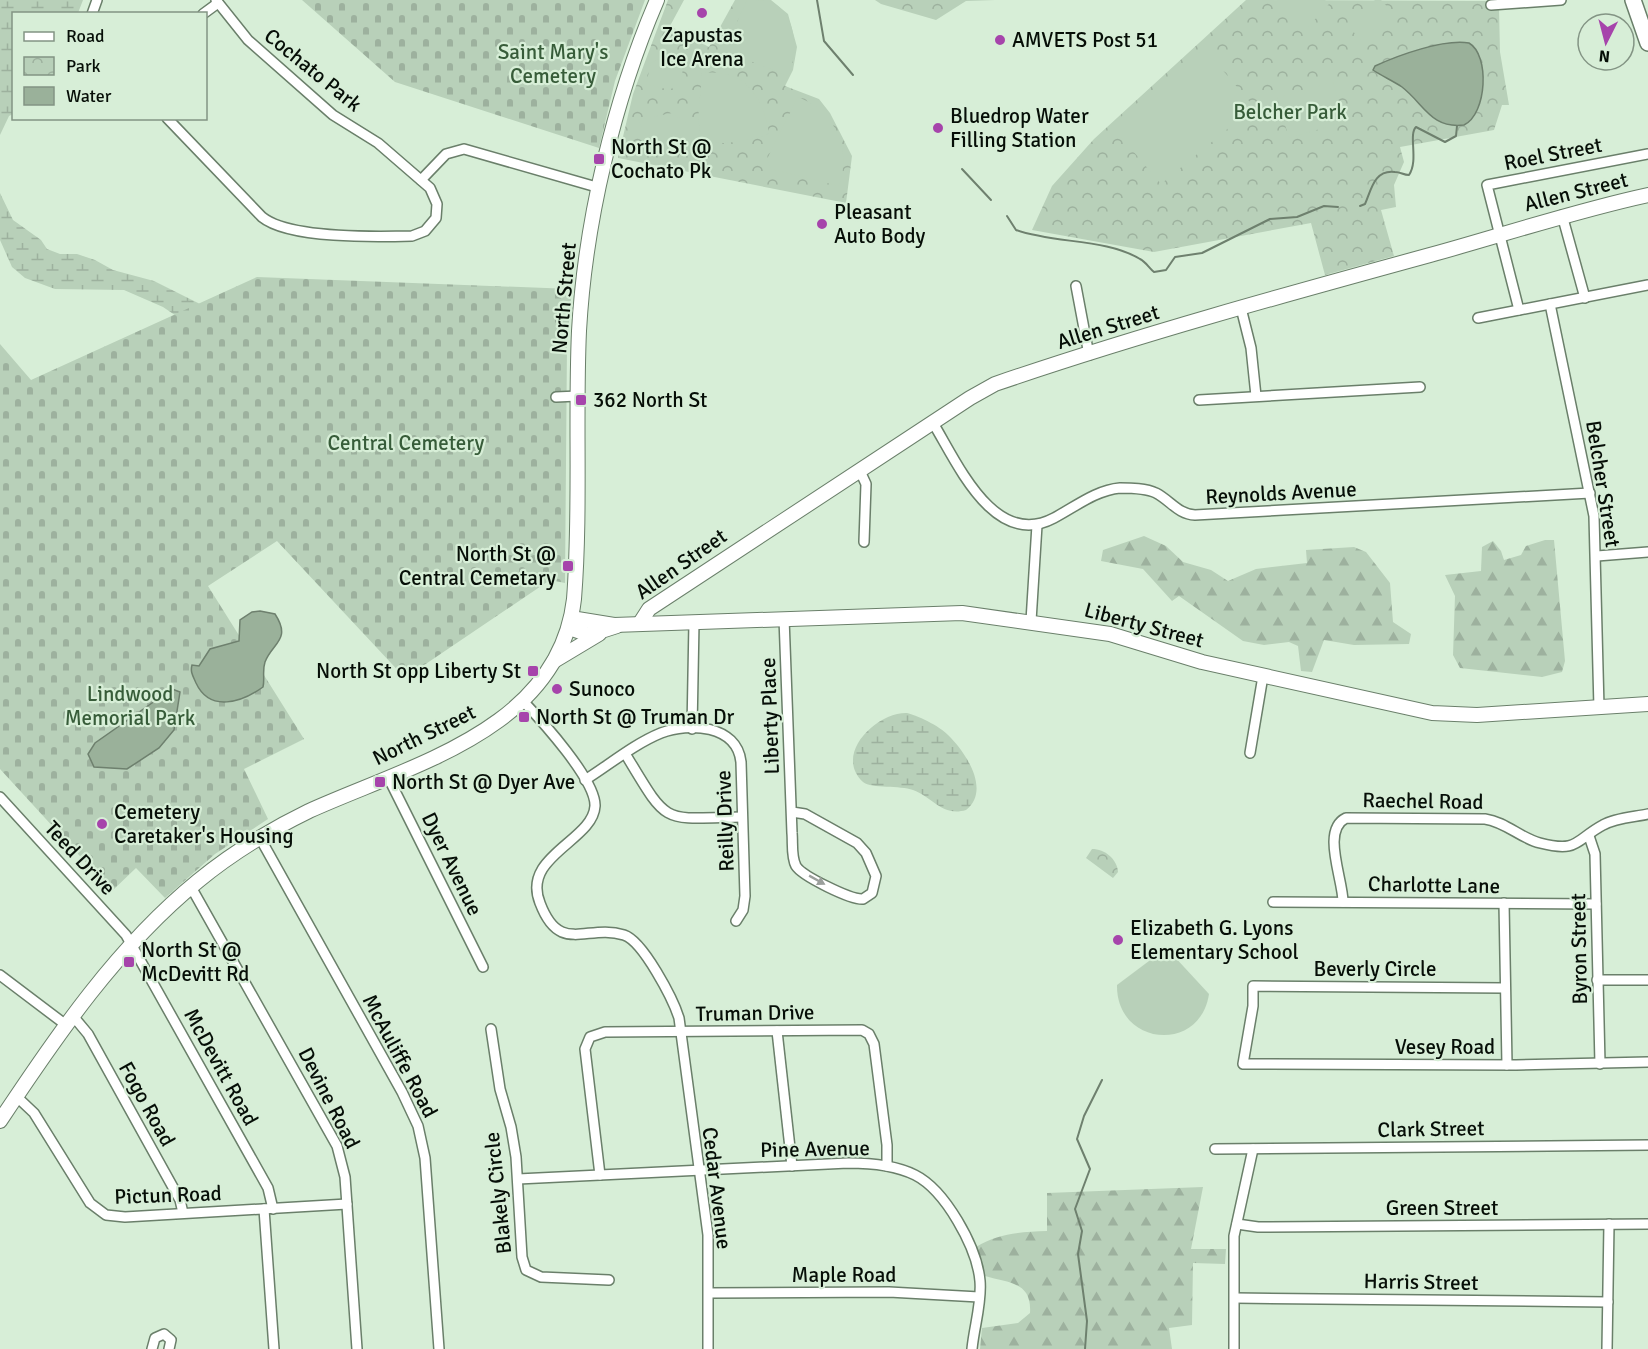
<svg xmlns="http://www.w3.org/2000/svg" width="1648" height="1349" viewBox="0 0 1648 1349" font-family="Signika,sans-serif">
  <defs>
    <pattern id="forest-firs" width="22" height="20" patternUnits="userSpaceOnUse" patternTransform="scale(1.5)"><rect width="22" height="20" fill="#b8d0b9"/><path d="M5 1l3.5 6h-7zM16 11l3.5 6h-7z" fill="#9db19e"/></pattern>
    <pattern id="wetland-marsh" width="20" height="14" patternUnits="userSpaceOnUse" patternTransform="scale(1.5)"><rect width="20" height="14" fill="#b8d0b9"/><path d="M1 5h8M5 5V1M11 12h8M15 12V8" fill="none" stroke="#9db19e"/></pattern>
    <pattern id="cemetery-stones" width="16" height="16" patternUnits="userSpaceOnUse" patternTransform="scale(1.5)"><rect width="16" height="16" fill="#b8d0b9"/><path d="M2 7V4a2 2 0 0 1 4 0v3zM10 15v-3a2 2 0 0 1 4 0v3z" fill="#9db19e"/></pattern>
    <pattern id="park-crowns" width="20" height="18" patternUnits="userSpaceOnUse" patternTransform="scale(1.5)"><rect width="20" height="18" fill="#b8d0b9"/><path d="M2 6a3 3 0 1 1 6 0M12 15a3 3 0 1 1 6 0" fill="none" stroke="#9db19e"/></pattern>
  </defs>
  <rect width="100%" height="100%" fill="#d7eed7"/>
  <g fill="url(#forest-firs)">
    <polygon points="1144,536 1166,546 1183,562 1211,570 1228,581 1256,569 1307,563 1306,550 1354,547 1366,552 1390,583 1393,622 1411,634 1409,644 1354,645 1324,640 1312,672 1301,671 1298,646 1289,642 1264,645 1243,641 1179,596 1172,601 1143,569 1101,561 1103,550"/>
    <polygon points="1545,540 1554,540 1565,661 1562,672 1542,677 1460,668 1453,655 1455,596 1445,575 1481,571 1482,547 1493,541 1501,551 1504,560 1521,555 1526,546"/>
    <path d="M1203,1187L1191,1249H1226L1225,1264L1193,1263L1192,1325L1169,1328L1172,1349H980L982,1328L1018,1323L1030,1313C1032,1282 1009,1283 985,1276L976,1247C999,1233 1021,1232 1047,1231V1193Z"/>
  </g>
  <g fill="url(#wetland-marsh)">
    <polygon points="0,0 83,0 78,13 14,14 13,114 9,116 0,135"/>
    <polygon points="0,193 13,220 41,240 47,249 60,254 77,254 95,260 113,270 154,281 200,304 191,326 163,307 124,290 55,289 25,278 12,267 0,240"/>
    <path d="M907,713C921,717 942,727 951,738C968,756 990,791 966,810C942,817 933,797 913,790C900,785 872,789 863,782C833,754 877,712 907,713Z"/>
  </g>
  <g fill="url(#cemetery-stones)">
    <polygon points="302,0 645,0 615,81 599,148 395,82"/>
    <polygon points="257,277 572,289 567,344 565,583 550,580 405,678 277,541 208,586 304,739 244,769 268,819 215,854 165,898 136,868 112,891 0,769 0,344 31,380"/>
  </g>
  <g fill="url(#park-crowns)">
    <polygon points="668,0 684,0 670,26 709,47 735,0 771,0 788,14 797,47 793,70 785,86 819,99 830,113 852,156 846,203 618,158 633,94"/>
    <polygon points="875,0 995,0 966,1 936,20 881,4"/>
    <polygon points="1246,0 1491,1 1499,8 1500,52 1509,105 1502,105 1494,130 1400,147 1404,162 1394,185 1396,207 1381,210 1394,256 1325,275 1311,223 1154,252 1032,230 1052,186 1094,139"/>
    <path d="M1092,849C1105,849 1117,859 1118,872L1113,878L1086,858Z"/>
  </g>
  <g fill="#b8d0b9">
    <path d="M747,0C754,0 764,0 770,1C798,15 798,52 788,76L727,52L726,46Z"/>
    <polygon points="1277,0 1325,0 1329,4 1308,27"/>
    <polygon points="1375,0 1381,0 1393,13 1361,40 1347,25"/>
    <polygon points="1204,48 1254,107 1161,184 1111,125"/>
    <polygon points="662,58 684,63 681,80 670,90 646,84 651,63"/>
    <path d="M702,73C744,68 762,95 769,132L766,136C748,139 716,150 701,136L698,120Z"/>
    <polygon points="1333,82 1344,122 1289,138 1277,98"/>
    <path d="M798,97C835,111 852,149 839,186L771,169L767,159Z"/>
    <polygon points="672,113 685,122 697,135 664,161 660,159 638,120"/>
    <path d="M1161,952L1172,954L1209,994C1200,1054 1116,1046 1117,985Z"/>
  </g>
  <g fill="#9ab19a" stroke="#6e806e" stroke-width="1.5">
    <path d="M1469,43C1490,55 1487,114 1464,125C1431,129 1424,104 1402,87C1393,81 1382,76 1373,70L1375,66C1399,55 1443,39 1469,43Z"/>
    <path d="M260,611L275,614C292,640 272,643 265,662C262,671 265,679 263,687C242,702 210,713 196,683C193,676 190,672 192,665L199,666L210,649L239,641L240,620L252,612Z"/>
    <polygon points="172,689 180,692 174,730 159,748 127,769 94,767 88,754 95,743"/>
  </g>
  <g fill="none" stroke-linecap="round" stroke-linejoin="round">
    <g stroke="#6e806e" stroke-width="2">
      <polyline points="817,0 824,41 853,75"/>
      <polyline points="962,169 991,200"/>
      <path d="M1360,206L1365,204C1371,191 1374,169 1395,172C1401,172 1403,175 1409,175C1419,160 1408,135 1416,127L1445,142L1456,136L1457,126"/>
      <path d="M1007,216L1016,230C1055,244 1105,238 1140,259C1146,262 1149,268 1154,272L1166,270L1175,257L1202,253L1270,219L1297,217L1324,206L1338,207"/>
      <polyline points="1085,1349 1087,1321 1078,1254 1082,1231 1075,1209 1090,1169 1077,1139 1084,1116 1102,1080"/>
    </g>
    <g stroke="#6a7f6a" stroke-width="12">
      <g id="street">
        <polyline points="1491,5 1561,0"/>
        <polyline points="92,14 97,0"/>
        <polyline points="203,14 218,3"/>
        <path d="M167,118L262,217C289,239 376,237 412,236L425,231L436,218L437,204L430,188L378,143L333,115L248,40L216,0"/>
        <polyline points="421,180 446,154 464,149 600,188"/>
        <polyline points="1562,215 1585,298"/>
        <polyline points="1076,286 1089,355"/>
        <polyline points="1550,304 1594,516 1599,708"/>
        <polyline points="1241,308 1251,348 1256,396"/>
        <polyline points="1519,310 1487,185 1648,154"/>
        <polyline points="1478,318 1648,285"/>
        <polyline points="556,397 578,396"/>
        <polyline points="1199,400 1420,387"/>
        <path d="M933,423C957,462 994,550 1054,518C1075,507 1096,490 1120,488C1131,488 1146,488 1156,493C1171,501 1178,514 1195,515L1590,493"/>
        <polyline points="860,471 866,484 864,542"/>
        <polyline points="1597,556 1648,552"/>
        <path d="M784,618L792,833C793,843 791,857 796,866C802,876 851,900 863,899L872,893L876,876L866,853L857,843L805,814L792,812"/>
        <polyline points="1031,621 1037,525"/>
        <path d="M523,701C541,720 596,780 595,806C593,841 521,856 540,903C560,956 587,923 624,935C643,941 673,999 679,1018L708,1235V1349"/>
        <polyline points="692,729 694,622"/>
        <polyline points="1250,753 1263,676"/>
        <path d="M626,755C669,826 660,819 742,817"/>
        <polyline points="388,777 483,967"/>
        <path d="M585,780C609,765 634,744 661,733C689,722 737,725 741,762L745,896L743,910L736,921"/>
        <polyline points="0,797 126,935 268,1188 273,1209"/>
        <polyline points="1589,836 1595,854 1600,1064"/>
        <polyline points="260,838 402,1092 418,1126 425,1158 439,1349"/>
        <polyline points="191,887 337,1146 345,1177 357,1349"/>
        <polyline points="1273,902 1596,904"/>
        <path d="M1343,902C1343,879 1321,830 1346,818L1485,819C1506,822 1520,838 1540,843C1579,853 1575,840 1603,825C1615,818 1634,817 1648,814"/>
        <polyline points="1504,903 1507,1065"/>
        <polyline points="0,975 66,1025"/>
        <polyline points="1597,980 1648,980"/>
        <polyline points="1505,988 1253,986 1253,1006 1243,1064 1516,1065 1648,1062"/>
        <polyline points="73,1016 88,1034 180,1200 183,1213"/>
        <polyline points="491,1029 500,1089 511,1127 516,1157 522,1257 526,1270 541,1277 609,1280"/>
        <polyline points="777,1031 792,1166"/>
        <polyline points="16,1096 34,1113 90,1203 106,1215 125,1217 347,1204"/>
        <polyline points="1215,1149 1648,1145"/>
        <polyline points="600,1175 585,1049 590,1037 605,1032 862,1030 869,1034 874,1044 887,1145 887,1166"/>
        <path d="M518,1179L848,1163C869,1163 895,1165 915,1175C945,1190 977,1247 980,1281C982,1303 974,1327 972,1349"/>
        <polyline points="264,1209 274,1349"/>
        <polyline points="1237,1224 1258,1227 1648,1224"/>
        <polyline points="709,1293 889,1292 979,1297"/>
        <polyline points="1235,1298 1608,1302"/>
        <polyline points="152,1349 155,1338 164,1334 171,1340 169,1349"/>
        <polyline points="1234,1349 1234,1236 1253,1149"/>
        <polyline points="1607,1349 1609,1224"/>
      </g>
    </g>
    <g stroke="#6a7f6a" stroke-width="16">
      <g id="secondary">
        <polyline points="571,618 614,625 962,613 1110,634 1202,662 1432,713 1477,715 1648,704"/>
        <path d="M640,623L649,609L970,398L995,384C1138,335 1284,295 1430,255C1503,235 1574,211 1648,195"/>
        <polyline points="569,628 589,635 617,626"/>
        <polyline points="554,661 599,634"/>
        <path d="M0,1121C57,1035 118,946 198,881C232,853 270,830 309,811C410,765 559,730 574,599C581,510 575,420 579,331C585,222 614,100 657,0"/>
      </g>
    </g>
    <g stroke="#6a7f6a" stroke-width="18">
      <polyline id="primary" points="1633,0 1648,43"/>
    </g>
    <use href="#street" stroke="#fff" stroke-width="9"/>
    <use href="#secondary" stroke="#fff" stroke-width="14"/>
    <use href="#primary" stroke="#fff" stroke-width="15"/>
  </g>
  <defs><path id="oneway-solid" d="M-6-.8H1V-3.2L6.5 0L1 3.2V.8H-6Z" transform="scale(1.5)"/></defs>
  <use fill="#9b9f9c" href="#oneway-solid" transform="translate(817 880) rotate(29)"/>
  <g fill="#a644ab" stroke="#d7eed7" stroke-width="2">
    <circle cx="702" cy="13" r="6"/>
    <circle cx="1000" cy="40" r="6"/>
    <circle cx="938" cy="128" r="6"/>
    <rect x="593" y="153" width="12" height="12" rx="3"/>
    <circle cx="822" cy="224" r="6"/>
    <rect x="575" y="394" width="12" height="12" rx="3"/>
    <rect x="562" y="560" width="12" height="12" rx="3"/>
    <rect x="527" y="665" width="12" height="12" rx="3"/>
    <circle cx="557" cy="689" r="6"/>
    <rect x="518" y="711" width="12" height="12" rx="3"/>
    <rect x="374" y="776" width="12" height="12" rx="3"/>
    <circle cx="102" cy="824" r="6"/>
    <circle cx="1118" cy="940" r="6"/>
    <rect x="123" y="956" width="12" height="12" rx="3"/>
  </g>
  <g text-anchor="middle" dominant-baseline="central" stroke-width="4.5" stroke-linejoin="round" paint-order="stroke">
    <g font-size="21" fill="#060e07" stroke="#d7eed7" text-anchor="start">
      <text x="702" y="35" text-anchor="middle">Zapustas<tspan x="702" dy="24">Ice Arena</tspan></text>
      <text x="1012" y="40">AMVETS Post 51</text>
      <text x="950" y="116">Bluedrop Water<tspan x="950" dy="24">Filling Station</tspan></text>
      <text x="611" y="147">North St @<tspan x="611" dy="24">Cochato Pk</tspan></text>
      <text x="834" y="212">Pleasant<tspan x="834" dy="24">Auto Body</tspan></text>
      <text x="593" y="400">362 North St</text>
      <text x="556" y="554" text-anchor="end">North St @<tspan x="556" dy="24">Central Cemetary</tspan></text>
      <text x="521" y="671" text-anchor="end">North St opp Liberty St</text>
      <text x="569" y="689">Sunoco</text>
      <text x="536" y="717">North St @ Truman Dr</text>
      <text x="392" y="782">North St @ Dyer Ave</text>
      <text x="114" y="812">Cemetery<tspan x="114" dy="24">Caretaker's Housing</tspan></text>
      <text x="1130" y="928">Elizabeth G. Lyons<tspan x="1130" dy="24">Elementary School</tspan></text>
      <text x="141" y="950">North St @<tspan x="141" dy="24">McDevitt Rd</tspan></text>
    </g>
    <g font-size="21" fill="#375c39" stroke="#d7eed7">
      <text x="553" y="52">Saint Mary's<tspan x="553" dy="24">Cemetery</tspan></text>
      <text x="1290" y="112">Belcher Park</text>
      <text x="406" y="443">Central Cemetery</text>
      <text x="130" y="694">Lindwood<tspan x="130" dy="24">Memorial Park</tspan></text>
    </g>
    <g font-size="21" fill="#060e07" stroke="#d7eed7">
      <text transform="translate(313 70) rotate(39)">Cochato Park</text>
      <text transform="translate(1553 154) rotate(-11)">Roel Street</text>
      <text transform="translate(1576 192) rotate(-14)">Allen Street</text>
      <text transform="translate(564 298) rotate(-85)">North Street</text>
      <text transform="translate(1108 327) rotate(-17)">Allen Street</text>
      <text transform="translate(1603 484) rotate(81)">Belcher Street</text>
      <text transform="translate(1281 493) rotate(-3)">Reynolds Avenue</text>
      <text transform="translate(681 564) rotate(-35)">Allen Street</text>
      <text transform="translate(1144 625) rotate(15)">Liberty Street</text>
      <text transform="translate(770 716) rotate(-92)">Liberty Place</text>
      <text transform="translate(424 735) rotate(-26)">North Street</text>
      <text transform="translate(1423 801) rotate(1)">Raechel Road</text>
      <text transform="translate(725 821) rotate(-92)">Reilly Drive</text>
      <text transform="translate(80 858) rotate(47)">Teed Drive</text>
      <text transform="translate(452 864) rotate(64)">Dyer Avenue</text>
      <text transform="translate(1434 885) rotate(1)">Charlotte Lane</text>
      <text transform="translate(1579 949) rotate(-91)">Byron Street</text>
      <text x="1375" y="969">Beverly Circle</text>
      <text transform="translate(755 1013) rotate(-1)">Truman Drive</text>
      <text x="1445" y="1047">Vesey Road</text>
      <text transform="translate(400 1056) rotate(62)">McAuliffe Road</text>
      <text transform="translate(221 1067) rotate(61)">McDevitt Road</text>
      <text transform="translate(329 1098) rotate(63)">Devine Road</text>
      <text transform="translate(147 1104) rotate(61)">Fogo Road</text>
      <text transform="translate(1431 1129) rotate(-1)">Clark Street</text>
      <text transform="translate(815 1149) rotate(-1)">Pine Avenue</text>
      <text transform="translate(717 1188) rotate(83)">Cedar Avenue</text>
      <text transform="translate(498 1193) rotate(-96)">Blakely Circle</text>
      <text transform="translate(168 1195) rotate(-2)">Pictun Road</text>
      <text x="1442" y="1208">Green Street</text>
      <text x="844" y="1275">Maple Road</text>
      <text transform="translate(1421 1282) rotate(1)">Harris Street</text>
    </g>
  </g>
  <rect x="12" y="12" width="195" height="108" fill="#d7eed7" stroke="#839484" stroke-width="1.5"/>
  <rect x="24" y="32" width="30" height="9" fill="#ffffff" stroke="#839484" stroke-width="1.5"/>
  <text x="66" y="42" font-size="18" fill="#060e07">Road</text>
  <rect x="24" y="57" width="30" height="18" fill="url(#park-crowns)" stroke="#839484" stroke-width="1.5"/>
  <text x="66" y="72" font-size="18" fill="#060e07">Park</text>
  <rect x="24" y="87" width="30" height="18" fill="#9ab19a" stroke="#839484" stroke-width="1.5"/>
  <text x="66" y="102" font-size="18" fill="#060e07">Water</text>
  <g transform="translate(1606 42) rotate(186)"><circle r="28" fill="#d7eed7" stroke="#839484" stroke-width="1.5"/>
  <path d="M0-4.5L10 22L0 15L-10 22Z" fill="#a644ab"/>
  <text y="-9" font-size="16" font-weight="bold" text-anchor="middle" fill="#060e07">N</text>
  </g>
</svg>
